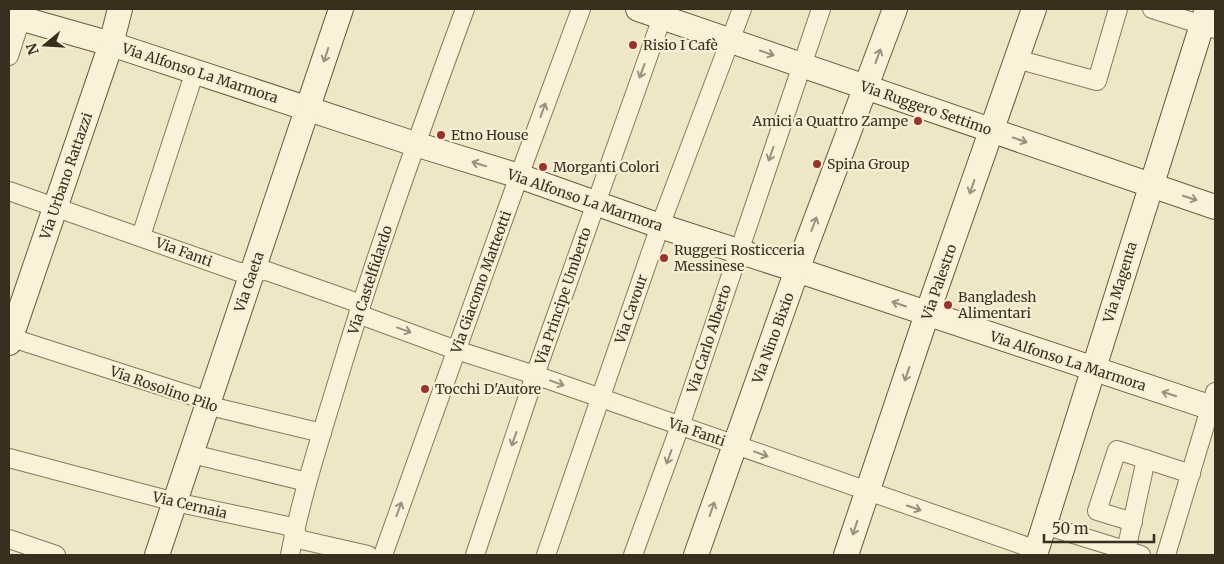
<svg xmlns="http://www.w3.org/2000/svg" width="1224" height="564" viewBox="0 0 1224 564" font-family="Merriweather,serif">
  <rect width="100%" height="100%" fill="#efe6c6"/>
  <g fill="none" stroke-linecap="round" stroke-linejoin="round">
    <g stroke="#8a785b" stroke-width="20">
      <g id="street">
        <polyline points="1152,9 1215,29"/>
        <polyline points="9,56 24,9"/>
        <polyline points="1016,59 1097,81 1118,9"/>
        <polyline points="9,191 239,272 267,271 361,304"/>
        <polyline points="141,236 195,71"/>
        <polyline points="358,314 456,350 535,375 1037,550"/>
        <polyline points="9,337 202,399 214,407 322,433"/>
        <polyline points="192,454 307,482"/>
        <polyline points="9,458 175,502 288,526 302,540 368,555"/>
        <polyline points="1133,522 1097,511 1117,450 1191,474"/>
        <polyline points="1044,525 1141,555"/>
        <polyline points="9,539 56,555"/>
        <polyline points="1126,551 1146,459"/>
        <path d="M290,555C302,493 322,433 340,373C377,250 421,129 465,9"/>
        <polyline points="383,555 519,176 581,9"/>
        <polyline points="475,555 535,375 665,9"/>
        <polyline points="546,555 660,226 742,9"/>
        <polyline points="633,555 680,426 821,9"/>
        <polyline points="1166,555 1215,392"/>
      </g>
    </g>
    <g stroke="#6c593e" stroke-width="26">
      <g id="secondary">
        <polyline points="638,9 1215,207"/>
        <polyline points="9,15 111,44 415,144 519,176 660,226 797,270 1215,409"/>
        <polyline points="9,343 111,44 120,9"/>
        <polyline points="157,555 341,9"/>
        <polyline points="696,555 797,270 895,9"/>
        <polyline points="846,555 927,314 1034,9"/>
        <polyline points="1035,555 1207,9"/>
      </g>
    </g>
    <use href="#street" stroke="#f9f2d9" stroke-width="18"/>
    <use href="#secondary" stroke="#f9f2d9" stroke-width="24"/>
  </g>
  <defs><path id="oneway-shaft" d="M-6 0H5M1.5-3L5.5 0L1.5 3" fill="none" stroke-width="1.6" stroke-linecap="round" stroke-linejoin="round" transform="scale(1.25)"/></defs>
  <g stroke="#9a907c">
    <use href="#oneway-shaft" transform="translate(767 53) rotate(19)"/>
    <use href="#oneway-shaft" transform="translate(326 55) rotate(108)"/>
    <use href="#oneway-shaft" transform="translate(878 56) rotate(-70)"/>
    <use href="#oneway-shaft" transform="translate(642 71) rotate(110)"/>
    <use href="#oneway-shaft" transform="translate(543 110) rotate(-70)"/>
    <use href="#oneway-shaft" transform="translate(1020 140) rotate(19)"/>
    <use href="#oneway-shaft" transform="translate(771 154) rotate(109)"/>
    <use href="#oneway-shaft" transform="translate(479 164) rotate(-163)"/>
    <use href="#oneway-shaft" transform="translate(972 187) rotate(109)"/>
    <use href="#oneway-shaft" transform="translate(1190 198) rotate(18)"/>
    <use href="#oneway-shaft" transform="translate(814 224) rotate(-69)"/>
    <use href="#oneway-shaft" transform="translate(899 304) rotate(-161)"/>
    <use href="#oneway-shaft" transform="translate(404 330) rotate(20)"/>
    <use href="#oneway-shaft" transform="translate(907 374) rotate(109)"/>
    <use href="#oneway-shaft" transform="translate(557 383) rotate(20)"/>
    <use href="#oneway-shaft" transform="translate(1169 394) rotate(-162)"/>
    <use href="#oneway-shaft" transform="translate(514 439) rotate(109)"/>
    <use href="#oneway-shaft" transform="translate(761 454) rotate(20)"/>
    <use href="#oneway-shaft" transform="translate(669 457) rotate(110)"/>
    <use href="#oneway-shaft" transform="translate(914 508) rotate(19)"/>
    <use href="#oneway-shaft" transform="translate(399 509) rotate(-70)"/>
    <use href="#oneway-shaft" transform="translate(712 509) rotate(-71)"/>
    <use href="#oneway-shaft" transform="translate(855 528) rotate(108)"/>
  </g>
  <g fill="#9a332b" stroke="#f6efd6" stroke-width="2">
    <circle cx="633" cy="45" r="5"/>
    <circle cx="918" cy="121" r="5"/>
    <circle cx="441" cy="135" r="5"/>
    <circle cx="817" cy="164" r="5"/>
    <circle cx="543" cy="167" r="5"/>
    <circle cx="664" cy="258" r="5"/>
    <circle cx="948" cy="305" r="5"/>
    <circle cx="425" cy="389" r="5"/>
  </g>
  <g text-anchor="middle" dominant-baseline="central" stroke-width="4.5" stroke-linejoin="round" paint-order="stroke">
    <g font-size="14" fill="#3a2f1f" stroke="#f6efd6" text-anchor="start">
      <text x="643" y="45">Risio I Cafè</text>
      <text x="908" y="121" text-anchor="end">Amici a Quattro Zampe</text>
      <text x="451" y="135">Etno House</text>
      <text x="827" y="164">Spina Group</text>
      <text x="553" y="167">Morganti Colori</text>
      <text x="674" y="250">Ruggeri Rosticceria<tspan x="674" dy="16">Messinese</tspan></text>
      <text x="958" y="297">Bangladesh<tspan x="958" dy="16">Alimentari</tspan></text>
      <text x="435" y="389">Tocchi D'Autore</text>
    </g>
    <g font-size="14" fill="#3a2f1f" stroke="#f6efd6">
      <text transform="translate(200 73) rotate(18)">Via Alfonso La Marmora</text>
      <text transform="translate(926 108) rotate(19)">Via Ruggero Settimo</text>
      <text transform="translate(66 176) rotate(-71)">Via Urbano Rattazzi</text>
      <text transform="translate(585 200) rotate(19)">Via Alfonso La Marmora</text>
      <text transform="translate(184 252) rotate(20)">Via Fanti</text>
      <text transform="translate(370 280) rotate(-72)">Via Castelfidardo</text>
      <text transform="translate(249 282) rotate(-71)">Via Gaeta</text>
      <text transform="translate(481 282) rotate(-70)">Via Giacomo Matteotti</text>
      <text transform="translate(939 282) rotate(-71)">Via Palestro</text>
      <text transform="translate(1120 282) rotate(-73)">Via Magenta</text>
      <text transform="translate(563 296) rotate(-71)">Via Principe Umberto</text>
      <text transform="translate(631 309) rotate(-71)">Via Cavour</text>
      <text transform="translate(773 338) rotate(-70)">Via Nino Bixio</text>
      <text transform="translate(709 339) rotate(-72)">Via Carlo Alberto</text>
      <text transform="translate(1068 361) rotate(18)">Via Alfonso La Marmora</text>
      <text transform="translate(164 389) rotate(19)">Via Rosolino Pilo</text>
      <text transform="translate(697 432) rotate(19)">Via Fanti</text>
      <text transform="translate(190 505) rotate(13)">Via Cernaia</text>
    </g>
  </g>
  <rect width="1224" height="564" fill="none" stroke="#3a2f1f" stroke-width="20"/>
  <g transform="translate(45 45) rotate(252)" stroke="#f6efd6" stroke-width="4" paint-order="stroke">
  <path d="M0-4L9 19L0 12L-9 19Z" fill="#3a2f1f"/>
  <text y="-8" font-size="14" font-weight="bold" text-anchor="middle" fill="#3a2f1f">N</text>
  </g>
  <path d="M1044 534v8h110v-8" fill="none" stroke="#3a2f1f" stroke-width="2.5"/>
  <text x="1052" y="534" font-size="15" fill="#3a2f1f" stroke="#f6efd6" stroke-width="4" paint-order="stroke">50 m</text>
</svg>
